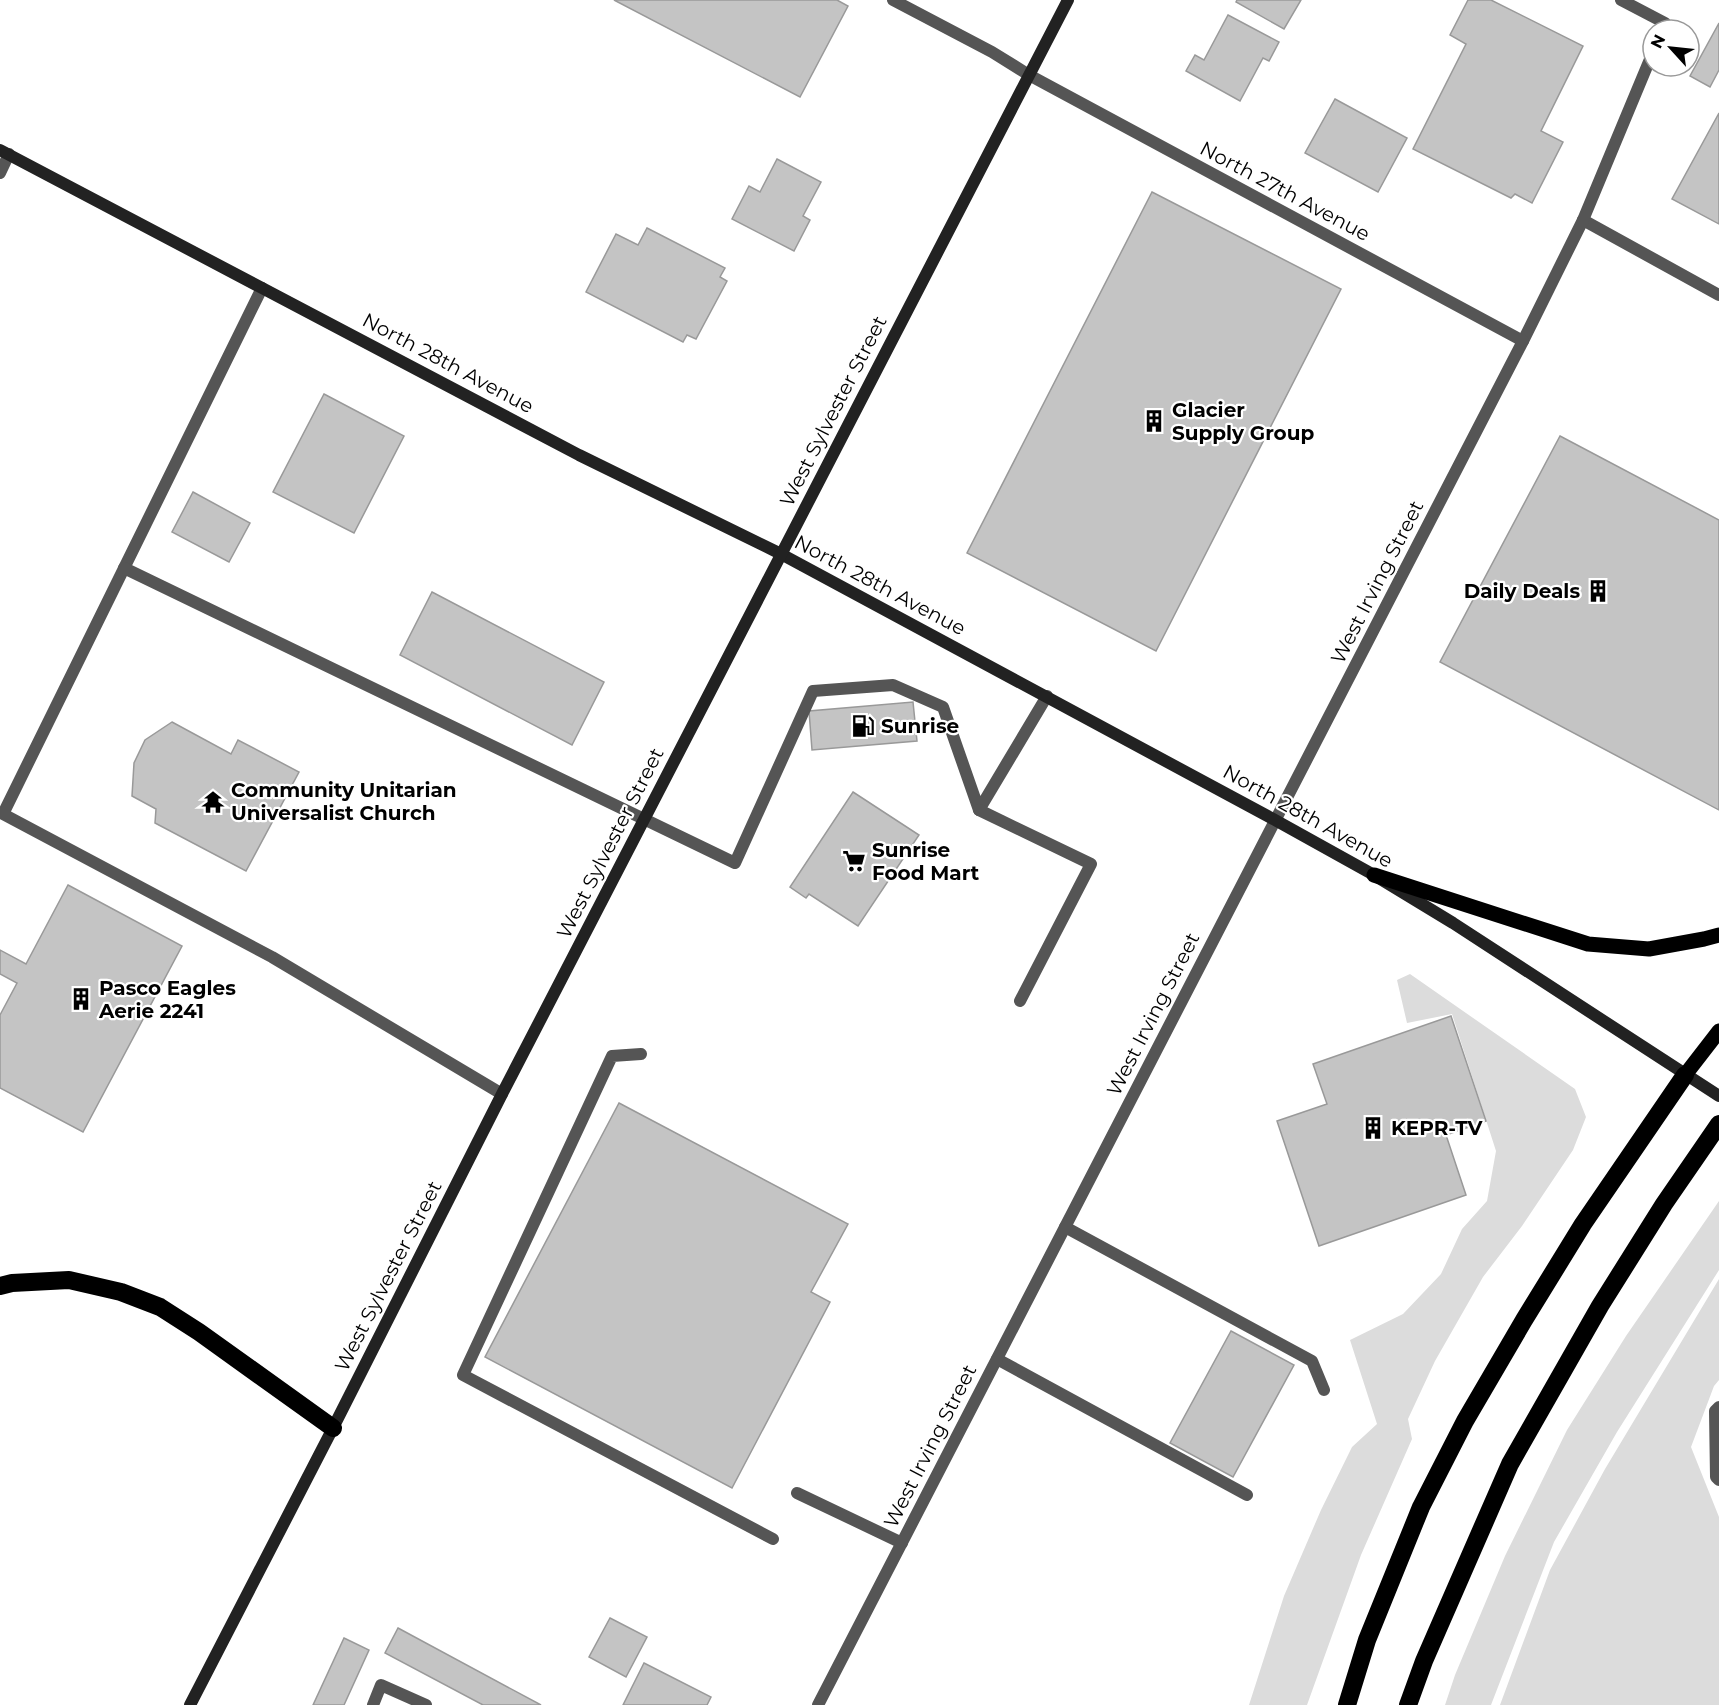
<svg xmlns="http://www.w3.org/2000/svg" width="1719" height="1705" viewBox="0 0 1719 1705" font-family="Montserrat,sans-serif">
  <rect width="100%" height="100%" fill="#fff"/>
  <g fill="#dcdcdc">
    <polygon points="1410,974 1575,1089 1586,1117 1573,1150 1522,1226 1483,1277 1435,1361 1408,1419 1412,1439 1361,1555 1307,1705 1249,1705 1284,1596 1321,1510 1352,1447 1377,1424 1350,1340 1403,1314 1441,1274 1462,1229 1487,1201 1496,1151 1452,1014 1407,1023 1397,980"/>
    <polygon points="1719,1201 1719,1270 1617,1432 1554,1542 1491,1705 1445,1705 1455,1675 1505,1556 1567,1430 1626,1336"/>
    <polygon points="1719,1279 1719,1380 1714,1386 1691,1447 1719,1517 1719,1705 1500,1705 1550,1570 1605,1469"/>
  </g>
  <g fill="#c4c4c4" stroke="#999" stroke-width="1.5">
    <polygon points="614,0 837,0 848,6 800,97"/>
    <polygon points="1237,0 1301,0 1284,29 1236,2"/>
    <polygon points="1468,0 1491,0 1583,46 1541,131 1563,142 1532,203 1515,194 1511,198 1413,149 1466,44 1450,35"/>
    <polygon points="1228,15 1279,42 1269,61 1263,58 1240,101 1186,71 1195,55 1204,60"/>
    <polygon points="1719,23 1719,70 1710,87 1690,76"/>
    <polygon points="1335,99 1407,138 1378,192 1305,153"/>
    <polygon points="1719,113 1719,224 1672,199"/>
    <polygon points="777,159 821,182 803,216 810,220 794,251 732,219 749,186 760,192"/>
    <polygon points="1152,192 1341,289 1156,651 967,553"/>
    <polygon points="647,228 725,268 720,277 727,281 696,339 687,335 683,342 586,292 616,234 638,245"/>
    <polygon points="324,394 404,436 354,533 273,492"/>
    <polygon points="1560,436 1719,520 1719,810 1440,662"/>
    <polygon points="193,492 250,523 229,562 172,532"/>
    <polygon points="432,592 604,682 572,745 400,655"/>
    <polygon points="913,702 917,741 812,750 809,711"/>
    <polygon points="172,722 231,754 238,740 299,772 246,871 155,823 156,809 132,796 134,763 145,740"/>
    <polygon points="853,792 919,835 858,926 809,894 806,898 790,887"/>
    <polygon points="68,885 182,946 83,1132 0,1088 0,1015 17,983 0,974 0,950 26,964"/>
    <polygon points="1451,1016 1486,1121 1446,1135 1466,1195 1319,1246 1277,1121 1327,1104 1313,1064"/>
    <polygon points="619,1103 848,1224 811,1292 830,1302 732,1488 485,1357"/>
    <polygon points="1231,1331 1294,1365 1233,1477 1170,1443"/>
    <polygon points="610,1618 647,1637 626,1677 589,1657"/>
    <polygon points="398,1628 541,1705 483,1705 385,1653"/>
    <polygon points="344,1638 369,1650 344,1705 313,1705"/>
    <polygon points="644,1663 711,1697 707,1705 623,1705"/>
  </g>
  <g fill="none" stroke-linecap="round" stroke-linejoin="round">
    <g stroke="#555" stroke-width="12">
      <polyline points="893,0 992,52 1029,75"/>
      <polyline points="1621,0 1665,23 1662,30"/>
      <polyline points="0,173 9,154"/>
      <polyline points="1583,220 1719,295"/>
      <polyline points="262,288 3,814 272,957 502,1094"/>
      <polyline points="1523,341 1583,220 1653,52"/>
      <polyline points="124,568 735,863 813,691 893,685 943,707 979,810 1047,696"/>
      <polyline points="979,810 1091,864 1020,1001"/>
      <polyline points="641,1054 612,1056 463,1375 773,1539"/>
      <polyline points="1065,1227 1312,1361 1324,1390"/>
      <polyline points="997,1359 1247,1495"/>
      <polyline points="1719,1407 1715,1411 1716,1477 1719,1480"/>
      <polyline points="797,1493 902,1543"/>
      <polyline points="373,1705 381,1685 426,1705"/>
    </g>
    <polyline stroke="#555" stroke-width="12" points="818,1705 1523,341 1029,75"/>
    <g stroke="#222" stroke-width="12">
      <polyline points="0,150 579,455 781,554 1275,820 1374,875 1453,923 1719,1096"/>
      <polyline points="190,1705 333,1428 502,1094 1068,0"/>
    </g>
    <g stroke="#000" stroke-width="15">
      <polyline points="1374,875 1588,944 1649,949 1704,939 1719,935"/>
      <polyline points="1685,1075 1719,1031"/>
    </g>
    <g stroke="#000" stroke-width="18">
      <polyline points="0,1286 12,1283 69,1280 121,1292 160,1307 199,1332 333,1428"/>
      <polyline points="1347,1705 1367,1640 1421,1507 1465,1421 1524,1320 1583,1224 1685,1075"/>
      <polyline points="1408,1705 1424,1661 1510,1464 1600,1306 1664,1204 1719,1124"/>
    </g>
  </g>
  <defs>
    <g id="building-bare" transform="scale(1.8)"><path d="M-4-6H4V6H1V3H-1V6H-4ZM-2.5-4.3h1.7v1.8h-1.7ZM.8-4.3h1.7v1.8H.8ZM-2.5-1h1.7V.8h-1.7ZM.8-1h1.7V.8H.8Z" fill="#000" stroke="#fff" stroke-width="2.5" paint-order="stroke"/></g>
    <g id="fuel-bare" transform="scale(1.8)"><path d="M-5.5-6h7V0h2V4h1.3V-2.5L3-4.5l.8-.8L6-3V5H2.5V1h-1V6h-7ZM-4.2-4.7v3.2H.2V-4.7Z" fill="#000" stroke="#fff" stroke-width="2.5" paint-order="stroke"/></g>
    <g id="temple-bare" transform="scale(1.8)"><path d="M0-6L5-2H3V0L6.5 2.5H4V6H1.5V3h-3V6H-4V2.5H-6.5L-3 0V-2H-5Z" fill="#000" stroke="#fff" stroke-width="2.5" paint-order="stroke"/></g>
    <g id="supermarket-bare" transform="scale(1.8)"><path d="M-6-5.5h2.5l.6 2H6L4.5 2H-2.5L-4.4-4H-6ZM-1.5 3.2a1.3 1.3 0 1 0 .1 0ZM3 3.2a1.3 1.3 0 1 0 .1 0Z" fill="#000" stroke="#fff" stroke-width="2.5" paint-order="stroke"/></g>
  </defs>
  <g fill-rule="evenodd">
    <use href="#building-bare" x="1154" y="421"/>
    <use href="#building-bare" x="1598" y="591"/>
    <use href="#fuel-bare" x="863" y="726"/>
    <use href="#temple-bare" x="213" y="802"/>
    <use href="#supermarket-bare" x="854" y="861"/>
    <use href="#building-bare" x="81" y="999"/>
    <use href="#building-bare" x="1373" y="1128"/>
  </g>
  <g text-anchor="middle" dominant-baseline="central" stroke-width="4.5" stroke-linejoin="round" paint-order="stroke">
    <g font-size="20" fill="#000" stroke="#fff">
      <text transform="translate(1285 191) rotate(28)">North 27th Avenue</text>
      <text transform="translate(448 363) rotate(28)">North 28th Avenue</text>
      <text transform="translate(833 411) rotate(-63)">West Sylvester Street</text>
      <text transform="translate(1377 582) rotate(-63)">West Irving Street</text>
      <text transform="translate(880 585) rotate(28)">North 28th Avenue</text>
      <text transform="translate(1308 816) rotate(29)">North 28th Avenue</text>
      <text transform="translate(610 843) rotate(-63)">West Sylvester Street</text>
      <text transform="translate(1153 1014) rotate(-63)">West Irving Street</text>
      <text transform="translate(388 1276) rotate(-63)">West Sylvester Street</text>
      <text transform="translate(930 1446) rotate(-63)">West Irving Street</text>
    </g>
    <g font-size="20" font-weight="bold" fill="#000" stroke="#fff" text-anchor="start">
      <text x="1172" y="410">Glacier<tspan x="1172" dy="23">Supply Group</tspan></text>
      <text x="1580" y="591" text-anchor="end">Daily Deals</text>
      <text x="881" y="726">Sunrise</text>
      <text x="231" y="790">Community Unitarian<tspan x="231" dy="23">Universalist Church</tspan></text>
      <text x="872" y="850">Sunrise<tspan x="872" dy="23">Food Mart</tspan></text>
      <text x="99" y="988">Pasco Eagles<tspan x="99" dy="23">Aerie 2241</tspan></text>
      <text x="1391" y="1128">KEPR-TV</text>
    </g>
  </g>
  <g transform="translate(1671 48) rotate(297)"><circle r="28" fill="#ffffff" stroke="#999999" stroke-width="1.5"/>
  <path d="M0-4.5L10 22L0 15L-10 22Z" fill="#000000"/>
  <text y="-9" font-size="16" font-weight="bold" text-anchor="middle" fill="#000000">N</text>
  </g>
</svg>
